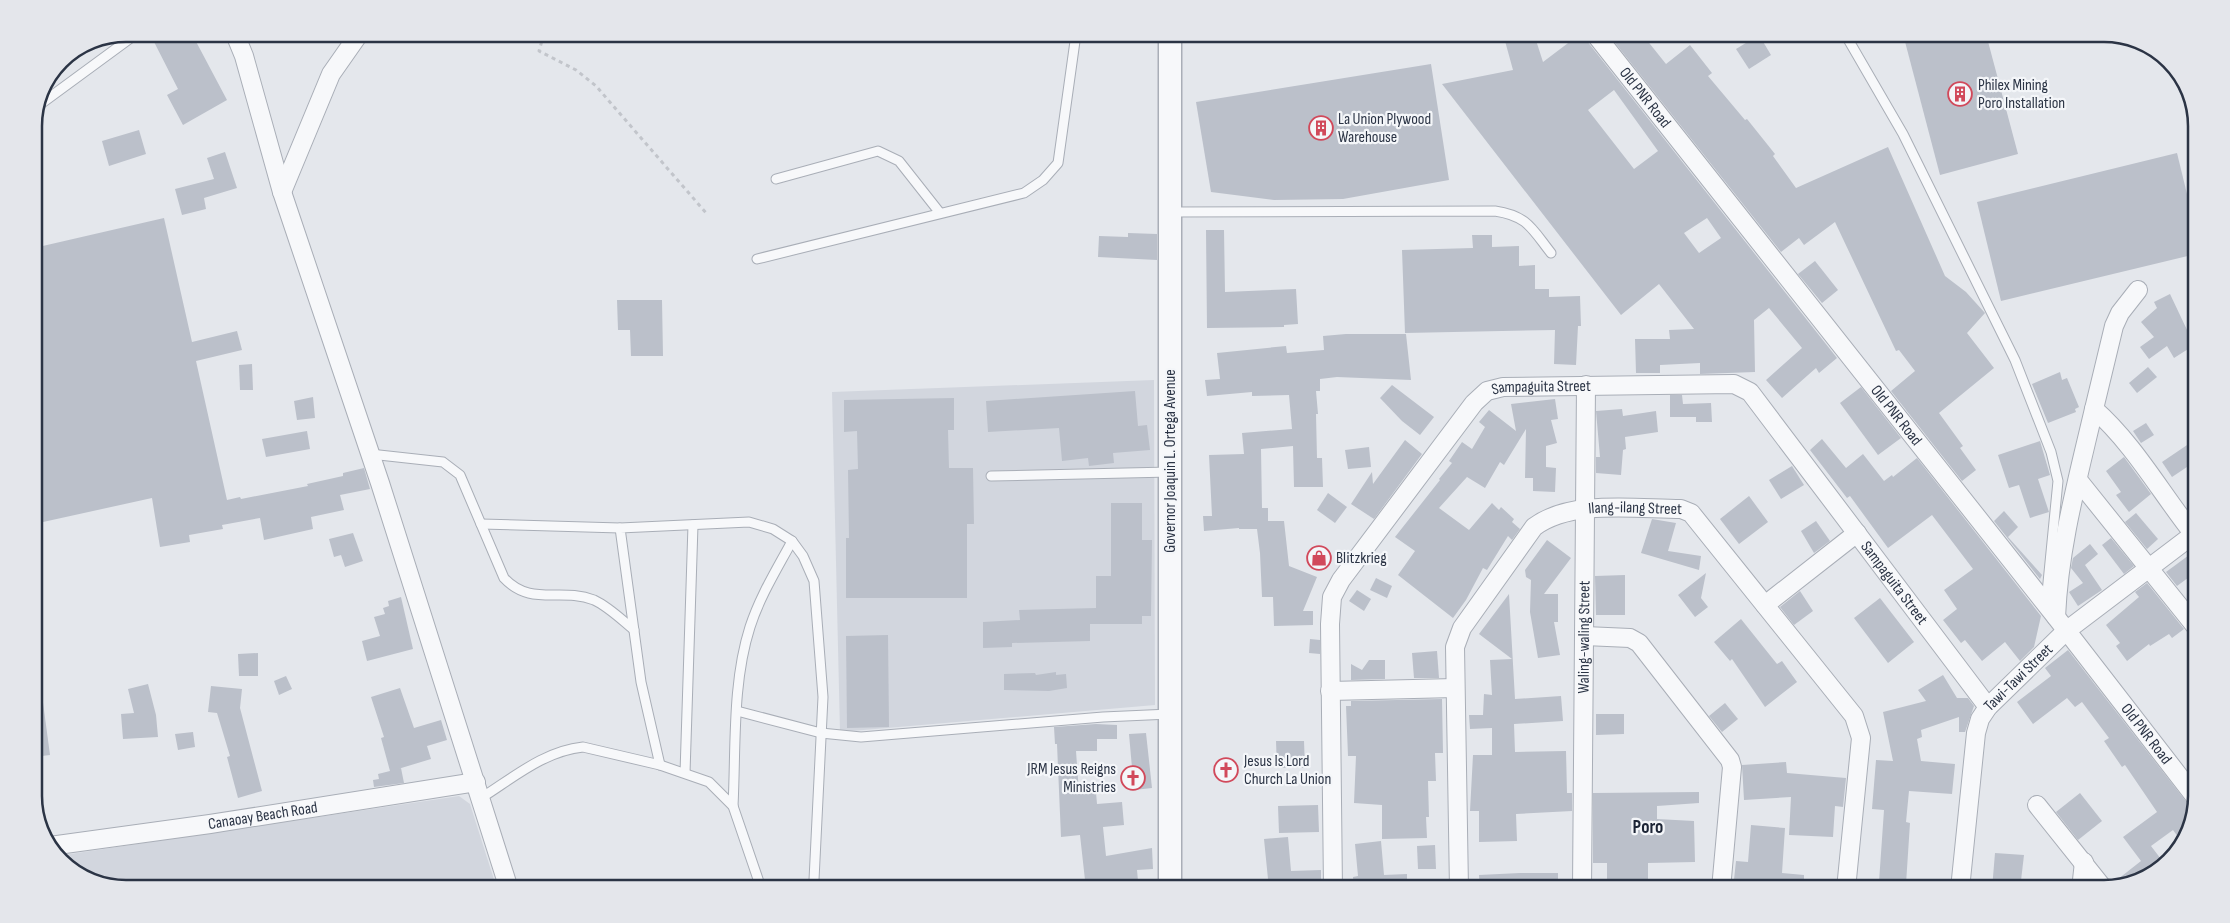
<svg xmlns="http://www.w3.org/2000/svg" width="2230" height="923" viewBox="0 0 2230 923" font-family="'Sofia Sans Condensed',sans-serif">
  <rect width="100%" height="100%" fill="#e4e7ec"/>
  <g fill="#d2d6de">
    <polygon points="1154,380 1155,705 840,732 832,392"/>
    <polygon points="459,796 470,804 497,889 126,889 91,882 57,856"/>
  </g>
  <g fill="#bbc0ca" fill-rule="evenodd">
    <polygon points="150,34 192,34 227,100 183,125 167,95 178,89"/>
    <path d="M1529,34H1534L1543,62L1580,34H1585L1587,41L1837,358L1819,373L1816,368L1782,398L1766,380L1802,348L1769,308L1754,320L1755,372L1700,374V363L1660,365V373H1636L1635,339H1670L1669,330L1694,329L1659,284L1621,315L1442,84L1513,70L1505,41ZM1614,90L1658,151L1634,169L1588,110ZM1707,218L1721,238L1699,253L1684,233Z"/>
    <polygon points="1608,34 1642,34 1666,64 1690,45 1712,73 1708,76 1745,120 1747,119 1775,154 1773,156 1796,188 1888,147 1945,276 1966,292 1985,313 1967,333 1994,368 1939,413 1963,446 1960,448 1976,470 1962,481 1891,391 1915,371 1899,350 1896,351 1835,222 1804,245 1799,238 1781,252"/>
    <polygon points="1903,34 1986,34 2018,154 1940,175"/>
    <polygon points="1759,35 1771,55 1749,69 1736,49"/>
    <polygon points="1431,64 1449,180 1343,199 1274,200 1211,192 1196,102"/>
    <polygon points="139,130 146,154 109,166 102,141"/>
    <polygon points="225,152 237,188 204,198 206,209 182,215 175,189 214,179 207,158"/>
    <polygon points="2177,153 2196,231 2196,254 2001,301 1977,202"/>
    <polygon points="164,218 192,342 237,331 242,350 196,361 227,500 240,497 241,499 308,486 307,484 343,476 343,473 364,468 370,489 340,495 344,510 311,517 313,529 264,540 260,518 222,525 223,529 189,535 190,542 160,547 152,498 34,524 34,248"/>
    <polygon points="1206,230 1224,230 1225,292 1296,289 1298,324 1284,325 1284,327 1207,328"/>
    <polygon points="1128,233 1157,234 1157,260 1098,257 1099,236 1128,237"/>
    <polygon points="1472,235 1492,235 1492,247 1519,246 1519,266 1535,265 1535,289 1549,289 1549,297 1580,296 1581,326 1578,326 1576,365 1554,364 1555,330 1405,333 1402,250 1473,248"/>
    <polygon points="1815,261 1838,290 1822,303 1798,274"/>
    <polygon points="2170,294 2188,332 2196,328 2196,344 2174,358 2167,346 2149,359 2140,347 2154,337 2141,322 2157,308 2154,302"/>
    <polygon points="617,300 662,300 663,356 631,356 630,330 618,330"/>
    <polygon points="1346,334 1406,334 1411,380 1337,377 1320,379 1320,391 1316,391 1318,414 1316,414 1317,458 1322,458 1323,487 1294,487 1293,446 1261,449 1262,508 1268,508 1268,521 1284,521 1289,566 1317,577 1303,611 1313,611 1313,625 1274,626 1273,597 1262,597 1260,553 1257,529 1239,529 1239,528 1204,531 1203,516 1212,516 1209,455 1244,454 1242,433 1292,429 1289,395 1252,396 1252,392 1207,396 1205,380 1220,379 1217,353 1286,346 1287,353 1324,350 1323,336"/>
    <polygon points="252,364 253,390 240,390 239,365"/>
    <polygon points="2148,367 2157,377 2137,393 2129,383"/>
    <polygon points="2060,372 2062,380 2067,378 2079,407 2075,409 2076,412 2048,423 2032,384"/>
    <polygon points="1392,385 1434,417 1420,435 1402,421 1380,398"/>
    <polygon points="1861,387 1901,438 1878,455 1840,403"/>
    <polygon points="1135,391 1138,426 1147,425 1150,450 1113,453 1114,463 1089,466 1088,458 1062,461 1059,428 988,432 986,401"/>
    <polygon points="1670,395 1682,395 1683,404 1711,403 1712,422 1696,422 1696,417 1670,417"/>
    <polygon points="313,397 315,418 297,420 294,401"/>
    <polygon points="954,398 954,430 948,430 949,468 973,468 974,524 967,524 967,598 846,598 846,538 849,538 848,470 858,469 857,431 844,432 844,400"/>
    <polygon points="1555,399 1558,419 1551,420 1557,443 1546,446 1546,467 1556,468 1555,492 1533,491 1533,478 1525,478 1526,429 1504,465 1500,462 1485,488 1467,477 1439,508 1469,530 1492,503 1499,510 1501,507 1514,519 1512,522 1520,529 1512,540 1508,536 1487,570 1483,568 1466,600 1453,618 1398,575 1415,551 1395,537 1440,480 1439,479 1452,463 1449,461 1462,442 1472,449 1485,427 1479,422 1489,410 1516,431 1511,404"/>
    <polygon points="1622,409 1623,416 1656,411 1658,432 1625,437 1626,449 1623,450 1621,475 1596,473 1596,457 1600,457 1596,411"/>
    <polygon points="2146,423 2154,435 2141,443 2133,431"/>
    <polygon points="307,431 310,449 266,457 262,439"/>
    <polygon points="1822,439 1846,468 1863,454 1884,481 1892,475 1893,477 1917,458 2041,616 2034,647 2020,661 2005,642 1982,661 1965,640 1961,643 1943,620 1957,609 1944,590 1973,569 1932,515 1888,548 1850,496 1847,498 1810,450"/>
    <polygon points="2196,439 2196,461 2172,477 2162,462"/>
    <polygon points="1405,440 1422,454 1374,519 1351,504 1372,472 1373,484"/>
    <polygon points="2040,441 2050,475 2038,479 2049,512 2030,518 2019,485 2009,488 1998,455"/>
    <polygon points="1369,447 1371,467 1348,469 1345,450"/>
    <polygon points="2124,457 2151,494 2129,512 2116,495 2121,492 2106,471"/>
    <polygon points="1792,466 1804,485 1781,499 1769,480"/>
    <polygon points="1328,493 1347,507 1335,523 1317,510"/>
    <polygon points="1749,496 1768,522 1739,544 1720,519"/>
    <polygon points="1111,503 1142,503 1142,540 1152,540 1151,616 1142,616 1142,624 1090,624 1090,641 1012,643 1012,647 983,648 983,622 1020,620 1019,610 1096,608 1096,576 1111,576"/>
    <polygon points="2004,511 2018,527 2008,537 2042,575 2040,579 1994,521"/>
    <polygon points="2136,513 2158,539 2147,549 2125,522"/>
    <polygon points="1652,519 1676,523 1668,551 1701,556 1699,570 1641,553"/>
    <polygon points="1816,521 1830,541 1814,553 1801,531"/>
    <polygon points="353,533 363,561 345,567 341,555 334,557 329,539"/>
    <polygon points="2111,538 2134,566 2124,574 2102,545"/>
    <polygon points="1547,540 1571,558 1544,594 1558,594 1558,622 1554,622 1560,655 1538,658 1530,612 1531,580 1526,577 1525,570"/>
    <polygon points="2090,544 2098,554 2085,565 2102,590 2078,606 2069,592 2083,583 2071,568 2073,558"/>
    <polygon points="2196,550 2196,572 2177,586 2166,572"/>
    <polygon points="1706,573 1701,598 1708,607 1695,617 1678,595"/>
    <polygon points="1625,575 1625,615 1596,615 1595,576"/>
    <polygon points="1376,578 1392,586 1387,598 1370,590"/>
    <polygon points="2147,583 2184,629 2172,638 2169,634 2150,646 2149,644 2127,661 2116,646 2120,643 2106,625 2139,597 2135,592"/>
    <polygon points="1357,590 1371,599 1364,611 1349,601"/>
    <polygon points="1800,591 1813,611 1794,625 1780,607"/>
    <polygon points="1509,594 1515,699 1561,696 1563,721 1514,724 1515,752 1566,751 1567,793 1572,793 1572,811 1516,814 1517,841 1479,842 1479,811 1470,811 1473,755 1492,755 1492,728 1470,729 1469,715 1483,715 1484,694 1492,695 1490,660 1512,659 1479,634"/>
    <polygon points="401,597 413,649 367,661 362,641 380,636 374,617 385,614 383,608 389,606 388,601"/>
    <polygon points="1880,598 1914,642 1888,663 1854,618"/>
    <polygon points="1741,619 1777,664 1782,661 1797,682 1765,707 1732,659 1730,661 1714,642"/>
    <polygon points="888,635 889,727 847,728 846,636"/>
    <polygon points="1310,639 1320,640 1320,654 1309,653"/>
    <polygon points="2068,650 2188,804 2194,808 2189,832 2181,841 2173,830 2151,846 2164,863 2155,873 2114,886 2113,883 2141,861 2123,837 2157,812 2125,765 2122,767 2104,741 2109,738 2082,702 2075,707 2067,698 2033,724 2017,702 2051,676 2045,668"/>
    <polygon points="1437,651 1439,678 1414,678 1412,653"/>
    <polygon points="258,653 258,676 239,676 238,654"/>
    <polygon points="1369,660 1385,660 1385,679 1351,680 1351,664 1362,670"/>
    <polygon points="1056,672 1056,675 1066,674 1067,688 1049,691 1004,690 1004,674 1035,673 1036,675"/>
    <polygon points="1943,675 1957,698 1968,698 1974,706 1965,732 1959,732 1959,717 1921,730 1922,737 1917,739 1921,761 1955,764 1952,794 1909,791 1906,822 1910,823 1906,884 1879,882 1884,810 1872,809 1876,760 1893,761 1883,712 1926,701 1918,690"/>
    <polygon points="286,676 292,689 279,695 274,681"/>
    <polygon points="148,684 156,715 158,737 123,739 121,714 134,713 128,689"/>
    <polygon points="211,686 242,689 240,708 262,791 238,798 227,757 230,756 217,713 208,712"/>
    <polygon points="400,688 414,728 441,720 447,740 427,746 431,759 398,769 401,768 404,783 374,787 373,780 379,779 378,774 390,771 381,738 384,737 371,697"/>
    <polygon points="34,695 42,695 50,755 34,757"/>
    <polygon points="1442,699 1443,753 1435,753 1436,781 1428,781 1429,817 1426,817 1427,838 1382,839 1382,805 1354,803 1356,756 1348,756 1346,706 1351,706 1351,701"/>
    <polygon points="1725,703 1738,719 1722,732 1709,716"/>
    <polygon points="1596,714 1624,714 1624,734 1596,735"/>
    <polygon points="1096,724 1117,725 1117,739 1097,739 1097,751 1076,751 1079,793 1096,792 1097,804 1122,802 1124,825 1103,827 1106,856 1152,848 1153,869 1137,870 1138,881 1104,885 1105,888 1086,889 1080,835 1061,837 1057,744 1055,744 1054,727"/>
    <polygon points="193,732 195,747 178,750 175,734"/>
    <polygon points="1146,733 1152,788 1134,790 1129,734"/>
    <polygon points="1276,741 1304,741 1305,768 1277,768"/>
    <polygon points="1786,762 1787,773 1846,778 1843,807 1835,806 1833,837 1789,835 1791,797 1744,800 1742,765"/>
    <polygon points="1699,792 1699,803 1657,806 1657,819 1694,821 1695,862 1648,863 1648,889 1607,889 1607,863 1593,863 1593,793"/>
    <polygon points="2080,793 2102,821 2078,840 2056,812"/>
    <polygon points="1318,805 1319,832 1279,833 1278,806"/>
    <polygon points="1751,825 1785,828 1782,873 1804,875 1804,889 1733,889 1736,861 1748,862"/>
    <polygon points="1288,837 1291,871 1321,870 1321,889 1269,889 1264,839"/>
    <polygon points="1381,841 1384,875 1407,874 1407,889 1354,889 1353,877 1358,876 1355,844"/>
    <polygon points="1435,845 1436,869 1418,869 1417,846"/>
    <polygon points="1995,853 2024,855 2020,889 1992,889"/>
    <polygon points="1520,873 1558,873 1558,889 1480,889 1479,875"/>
  </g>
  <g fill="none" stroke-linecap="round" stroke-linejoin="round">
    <g stroke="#a9aeb7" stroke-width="11">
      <g id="service">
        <polyline points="1450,34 1454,35"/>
        <polyline points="1845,34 1903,134 2015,360 2051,452 2058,481 2046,603"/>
        <polyline points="42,103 136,34"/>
        <polyline points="776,179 878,151 899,161 940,213"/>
        <path d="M1170,212L1495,211C1528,216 1532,229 1551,253"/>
        <polyline points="757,259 1024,193 1043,180 1058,163 1076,34"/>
        <path d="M370,454L443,462L460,475L504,578C531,607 561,587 594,600C609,607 622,620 634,630"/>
        <polyline points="991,476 1170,472"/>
        <polyline points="481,524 620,528"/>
        <polyline points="737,711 821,733 861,737 1103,717 1170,714"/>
        <polyline points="660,765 641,682 620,528 749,522 773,529 792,541 803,556 814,581 823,697 814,880 812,889"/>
        <polyline points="685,773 693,525"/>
        <path d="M481,798C513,778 544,751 583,747L660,765L709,782L733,806L759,882L766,889"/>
        <path d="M733,806C736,748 732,683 750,627C760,596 777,569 792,541"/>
      </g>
    </g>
    <g stroke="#a9aeb7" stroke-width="20">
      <g id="minor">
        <polyline points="235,34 244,56 282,192 380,483 509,889"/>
        <path id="s1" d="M1595,34L2056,617L2196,798"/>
        <polyline points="282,192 331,74 359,34"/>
        <path d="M2138,290L2120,313L2114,326L2094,409C2135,445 2162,495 2196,537"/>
        <polyline points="2078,480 2196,627"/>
        <polyline points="1765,605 1857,533"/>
        <path d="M2056,617C2059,546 2078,478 2094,409"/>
        <polyline points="1585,636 1630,638 1639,643 1730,760 1732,767 1721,889"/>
        <polyline points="1330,691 1455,688"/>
        <polyline points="2037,805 2104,889"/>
        <path id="s2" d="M50,846L210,824L476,782"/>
        <path id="s3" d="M1333,889L1330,624L1332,597L1341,580L1474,403L1487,391L1503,387L1734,384L1750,392L1988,707"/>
        <path id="s4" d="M1459,889L1455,647L1462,628L1534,527C1571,499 1637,509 1681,509L1691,513L1854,716L1861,738L1846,889"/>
        <path id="s5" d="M1582,889L1586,385"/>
        <path id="s6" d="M1960,889L1976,733L1980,719L1988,707L2066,631L2194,534"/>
        <polyline points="2081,889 2084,862"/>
      </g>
    </g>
    <g stroke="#a9aeb7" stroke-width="25">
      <polyline id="tertiary" points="1170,34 1170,889"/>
    </g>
    <polyline stroke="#c2c5cb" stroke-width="3" stroke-dasharray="4 4" stroke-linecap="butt" points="544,34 539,51 576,70 596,86 707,214"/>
    <use href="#service" stroke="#f7f8fa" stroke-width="9"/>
    <use href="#minor" stroke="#f7f8fa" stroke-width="18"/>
    <use href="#tertiary" stroke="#f7f8fa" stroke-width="22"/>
  </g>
  <defs>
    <g id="building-ring" transform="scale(1.25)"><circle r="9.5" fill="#f4f6f9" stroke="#d1495b" stroke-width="1.5"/><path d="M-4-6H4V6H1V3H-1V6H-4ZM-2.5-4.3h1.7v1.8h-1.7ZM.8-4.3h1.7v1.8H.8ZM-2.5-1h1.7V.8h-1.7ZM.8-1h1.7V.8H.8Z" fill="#d1495b"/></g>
    <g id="shop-ring" transform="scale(1.25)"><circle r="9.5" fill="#f4f6f9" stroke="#d1495b" stroke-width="1.5"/><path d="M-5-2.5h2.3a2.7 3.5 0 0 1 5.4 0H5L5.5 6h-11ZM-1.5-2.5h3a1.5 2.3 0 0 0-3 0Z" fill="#d1495b"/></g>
    <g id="church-ring" transform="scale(1.25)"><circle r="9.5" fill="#f4f6f9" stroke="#d1495b" stroke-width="1.5"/><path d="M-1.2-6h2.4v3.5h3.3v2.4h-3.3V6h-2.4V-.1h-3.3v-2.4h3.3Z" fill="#d1495b"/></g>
  </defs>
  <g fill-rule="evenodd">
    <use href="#building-ring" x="1960" y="94"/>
    <use href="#building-ring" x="1321" y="128"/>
    <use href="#shop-ring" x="1319" y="558"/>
    <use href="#church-ring" x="1226" y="770"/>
    <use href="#church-ring" x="1133" y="778"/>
  </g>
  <g text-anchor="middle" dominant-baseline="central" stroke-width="4.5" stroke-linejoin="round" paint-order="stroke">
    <g font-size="16" fill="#2b3445" stroke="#f4f6f9" text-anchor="start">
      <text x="1978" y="85">Philex Mining<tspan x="1978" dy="18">Poro Installation</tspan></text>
      <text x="1338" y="119">La Union Plywood<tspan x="1338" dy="18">Warehouse</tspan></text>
      <text x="1336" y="558">Blitzkrieg</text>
      <text x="1244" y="761">Jesus Is Lord<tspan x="1244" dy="18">Church La Union</tspan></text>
      <text x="1116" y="769" text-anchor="end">JRM Jesus Reigns<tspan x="1116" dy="18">Ministries</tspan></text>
    </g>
    <g font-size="16" fill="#2b3445" stroke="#f4f6f9">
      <text stroke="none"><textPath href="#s1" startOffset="81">Old PNR Road</textPath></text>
      <text stroke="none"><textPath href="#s3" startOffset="605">Sampaguita Street</textPath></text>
      <text stroke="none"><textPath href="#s1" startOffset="486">Old PNR Road</textPath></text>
      <text transform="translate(1170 461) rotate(-90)">Governor Joaquin L. Ortega Avenue</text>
      <text stroke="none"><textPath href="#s4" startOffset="491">Ilang-ilang Street</textPath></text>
      <text stroke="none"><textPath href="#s3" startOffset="1055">Sampaguita Street</textPath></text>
      <text stroke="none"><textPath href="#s5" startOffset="252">Waling-waling Street</textPath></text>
      <text stroke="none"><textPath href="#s6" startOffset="228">Tawi-Tawi Street</textPath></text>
      <text stroke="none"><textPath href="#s1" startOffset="891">Old PNR Road</textPath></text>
      <text stroke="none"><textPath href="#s2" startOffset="215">Canaoay Beach Road</textPath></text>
    </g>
    <g font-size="19" font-weight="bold" fill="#1d2536" stroke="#f4f6f9">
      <text x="1648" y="827">Poro</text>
    </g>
  </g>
  <path d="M0 0H2230V923H0ZM126 42H2104A84 84 0 0 1 2188 126V796A84 84 0 0 1 2104 880H126A84 84 0 0 1 42 796V126A84 84 0 0 1 126 42Z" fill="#e4e6eb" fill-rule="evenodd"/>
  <path fill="none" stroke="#2b3445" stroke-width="2.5" d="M126 42H2104A84 84 0 0 1 2188 126V796A84 84 0 0 1 2104 880H126A84 84 0 0 1 42 796V126A84 84 0 0 1 126 42Z"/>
</svg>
